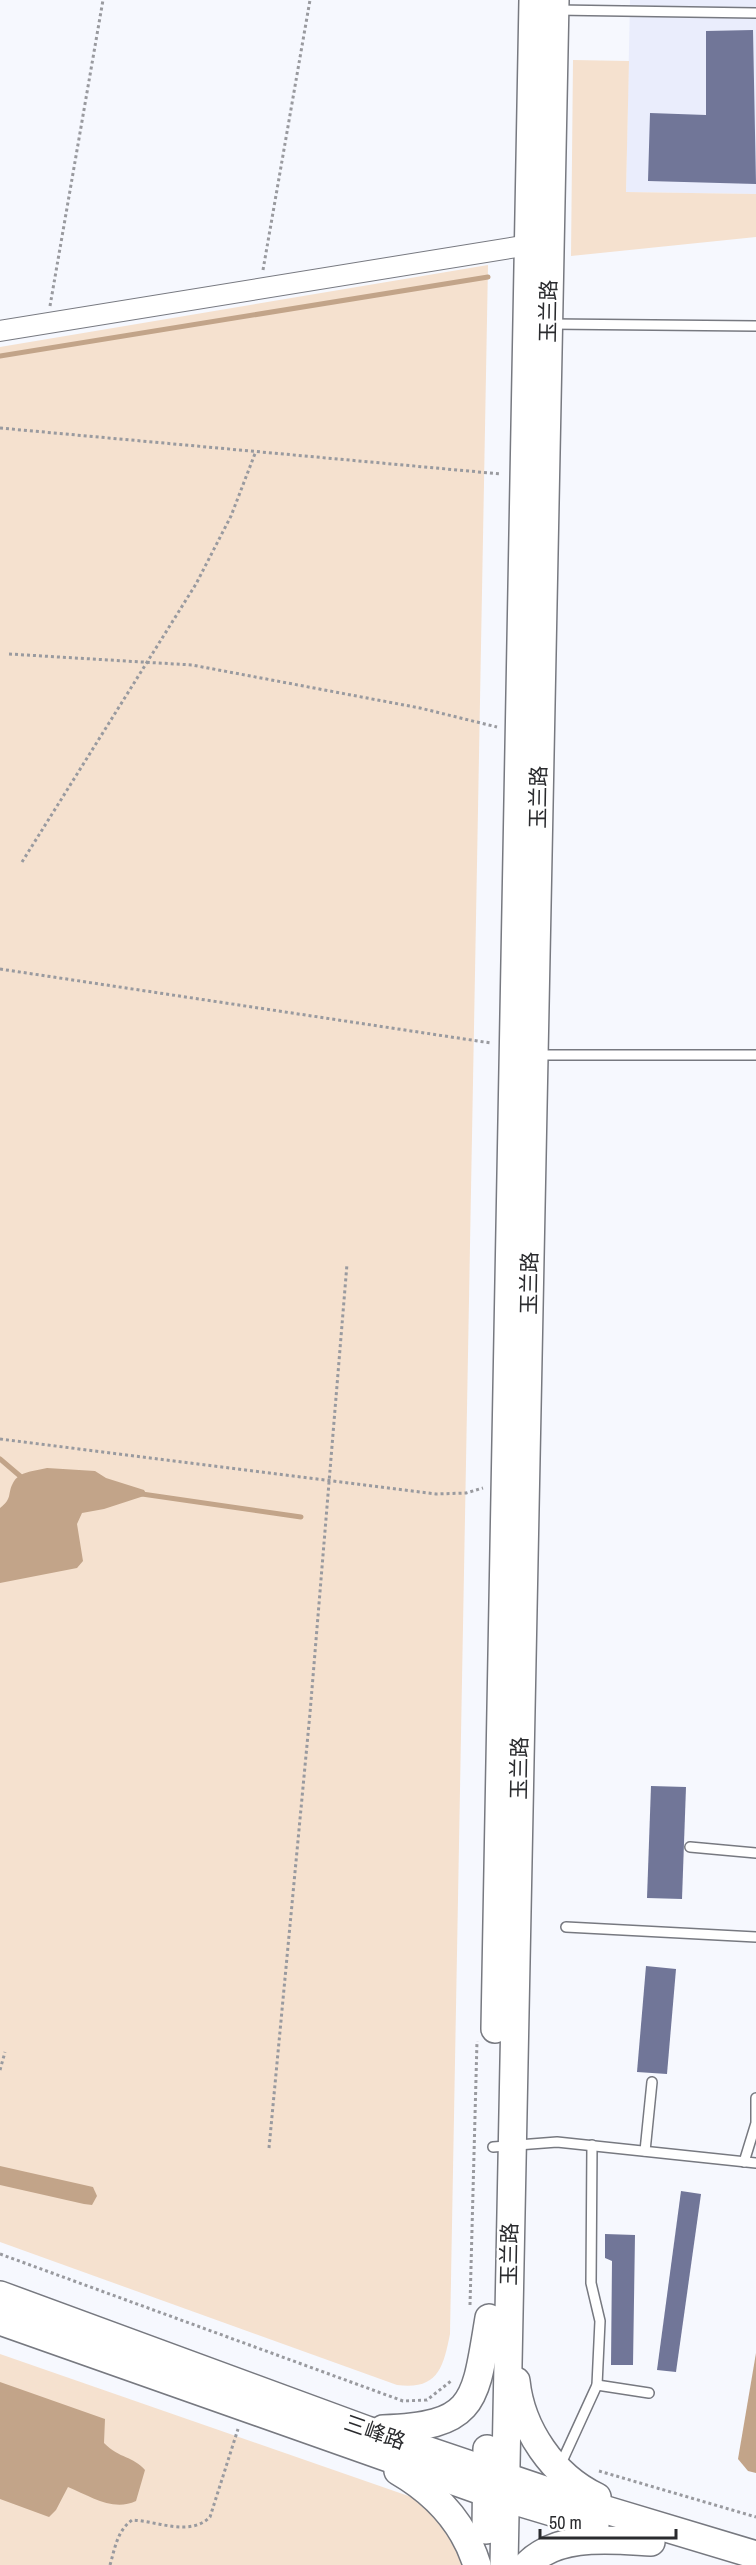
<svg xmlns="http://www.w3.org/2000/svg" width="756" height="2565" viewBox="0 0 756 2565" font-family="'Archivo Narrow','Noto Sans SC',sans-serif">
  <rect width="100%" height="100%" fill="#f6f8fe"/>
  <polygon fill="#eaedfc" points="630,0 756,0 756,194 626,192"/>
  <g fill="#f5e1cf">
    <polygon points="573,60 629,61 626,192 756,194 756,237 571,256"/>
    <path d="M488,265L450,2334C443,2369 437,2390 397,2385L0,2242V347Z"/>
    <polygon points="0,2354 420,2500 431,2505 468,2565 0,2565"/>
  </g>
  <g fill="#c2a489">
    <path d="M47,1468L95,1471L106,1478L144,1490L147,1495L104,1509L82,1513L77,1524L83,1561L77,1568L0,1583V1508C13,1498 7,1494 13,1483C19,1471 35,1471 47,1468Z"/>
    <polygon points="0,2166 93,2187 97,2196 92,2205 84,2204 0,2185"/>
    <polygon points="756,2353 756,2473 748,2471 738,2459"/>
    <path d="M0,2382L105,2419L104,2443C120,2459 133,2456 145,2470L136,2501C113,2512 90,2496 68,2487L56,2510L49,2517L0,2499Z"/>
  </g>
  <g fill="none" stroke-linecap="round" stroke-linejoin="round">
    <g stroke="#c2a489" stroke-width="5">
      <polyline points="0,356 488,277"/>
      <polyline points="0,1459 20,1476"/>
      <polyline points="142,1494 301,1517"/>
    </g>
  </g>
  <g fill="#717698">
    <polygon points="753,30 756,184 648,181 650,113 706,115 706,31"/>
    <polygon points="651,1786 686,1787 682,1899 647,1898"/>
    <polygon points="646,1966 676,1969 667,2074 637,2072"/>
    <polygon points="681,2191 701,2194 676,2372 657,2370"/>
    <polygon points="605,2234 635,2235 633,2365 611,2365 612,2261 605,2258"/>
  </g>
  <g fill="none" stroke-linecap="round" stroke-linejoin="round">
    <g stroke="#777980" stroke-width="12">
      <g id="lane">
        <polyline points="556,10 756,13"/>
        <polyline points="550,324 756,326"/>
        <polyline points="537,1052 542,1055 756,1055"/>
        <polyline points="690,1847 756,1853"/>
        <polyline points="566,1927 756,1937"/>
        <polyline points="493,2147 557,2142 756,2163"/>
        <polyline points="645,2151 652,2082"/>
        <polyline points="744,2162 756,2123 756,2098"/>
        <polyline points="597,2385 649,2393"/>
        <polyline points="564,2457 597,2385 600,2321 591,2283 592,2145"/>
      </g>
    </g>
    <g stroke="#777980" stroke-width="22">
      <polyline id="street" points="0,331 541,243"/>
    </g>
    <g stroke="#777980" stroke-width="30">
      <g id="secondary">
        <polyline points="495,2029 533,0"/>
        <polyline points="0,2295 367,2430 583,2503 756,2555"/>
        <polyline points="0,2321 485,2492 595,2525"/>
        <path d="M516,2381C521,2429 553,2476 597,2497"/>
        <path d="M383,2429C477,2426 475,2401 489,2318"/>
        <path d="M398,2471C436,2493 464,2523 477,2565"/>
        <polyline points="486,2530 487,2449"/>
        <polyline points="504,2565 555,0"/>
        <path d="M527,2565C558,2533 611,2540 651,2542"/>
      </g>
    </g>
    <g stroke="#999a9f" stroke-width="3" stroke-dasharray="3 3" stroke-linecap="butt">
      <polyline points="263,270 310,0"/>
      <polyline points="50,306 103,0"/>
      <polyline points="0,428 501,474"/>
      <polyline points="9,654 192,665 420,708 497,727"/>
      <polyline points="22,862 196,584 231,516 256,451"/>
      <polyline points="0,969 491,1043"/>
      <polyline points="0,1439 436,1494 466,1493 483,1488"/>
      <polyline points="0,2070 5,2052"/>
      <polyline points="269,2148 310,1713 347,1264"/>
      <polyline points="0,2254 403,2401 427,2400 451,2381"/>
      <polyline points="470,2305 477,2041"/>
      <polyline points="599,2471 756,2517"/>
      <path d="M110,2565C115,2548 117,2531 132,2520C157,2521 190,2537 210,2517L238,2429"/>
    </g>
    <use href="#lane" stroke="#fff" stroke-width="9"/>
    <use href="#street" stroke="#fff" stroke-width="20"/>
    <use href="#secondary" stroke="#fff" stroke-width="27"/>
  </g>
  <g text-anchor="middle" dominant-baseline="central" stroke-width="4.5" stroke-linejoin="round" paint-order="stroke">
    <g font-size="21" fill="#2a2b2e" stroke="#fff">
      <text transform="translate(548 311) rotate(-89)">玉兰路</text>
      <text transform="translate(538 797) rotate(-89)">玉兰路</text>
      <text transform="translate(529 1283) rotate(-89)">玉兰路</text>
      <text transform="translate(519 1768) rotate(-89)">玉兰路</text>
      <text transform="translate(509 2254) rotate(-89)">玉兰路</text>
      <text transform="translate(375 2432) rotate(19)">三峰路</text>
    </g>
  </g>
  <path d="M540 2529v9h136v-9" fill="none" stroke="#2a2b2e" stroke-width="3"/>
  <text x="549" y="2529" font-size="18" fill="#2a2b2e" stroke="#ffffff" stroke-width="4.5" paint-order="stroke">50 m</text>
</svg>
